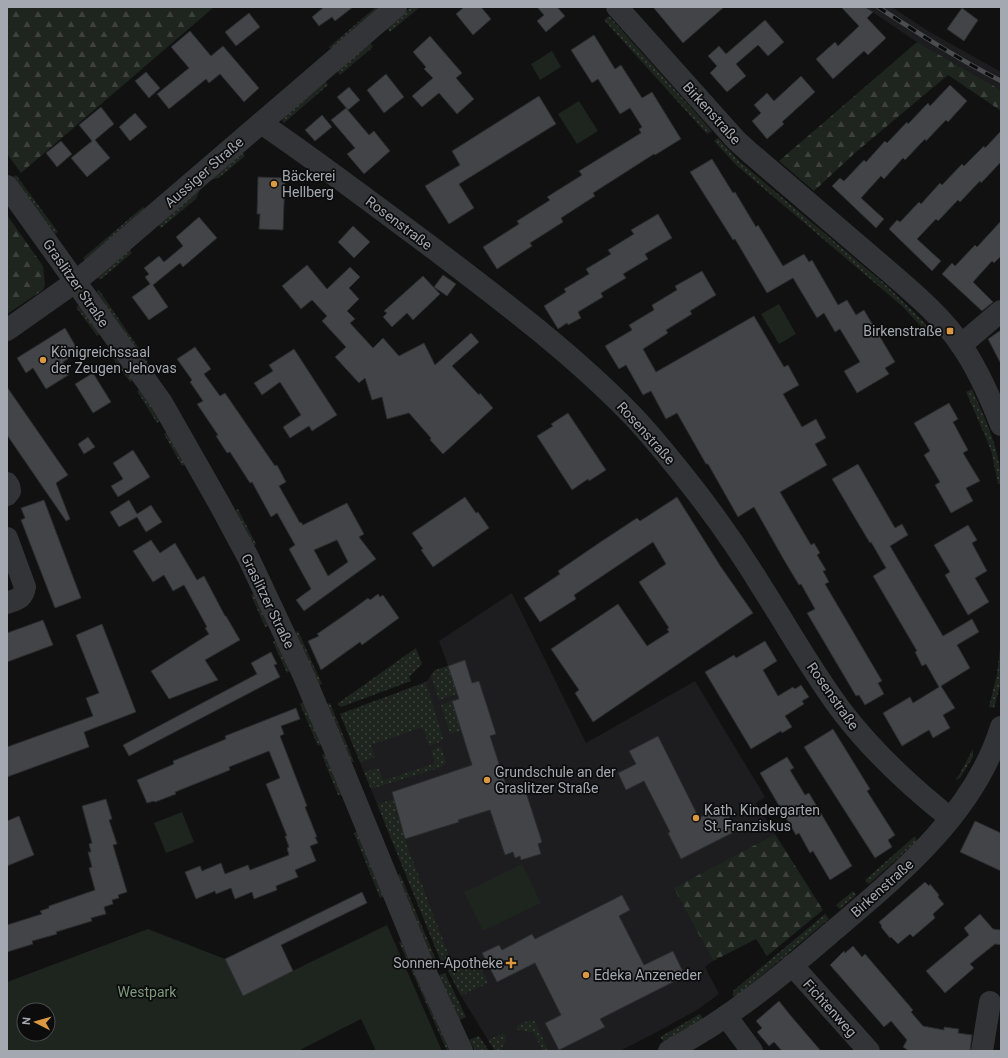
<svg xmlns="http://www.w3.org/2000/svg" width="1008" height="1058" viewBox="0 0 1008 1058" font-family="Roboto,sans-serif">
  <defs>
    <pattern id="grass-dots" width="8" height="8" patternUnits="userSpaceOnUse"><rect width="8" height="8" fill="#1e241e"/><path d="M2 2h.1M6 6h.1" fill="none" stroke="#3c413c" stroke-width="1.8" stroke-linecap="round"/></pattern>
    <pattern id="forest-firs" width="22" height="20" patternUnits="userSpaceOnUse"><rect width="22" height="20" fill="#1e241e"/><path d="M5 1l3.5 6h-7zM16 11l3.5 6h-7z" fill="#3c413c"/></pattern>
  </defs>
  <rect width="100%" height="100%" fill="#111112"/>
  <g fill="#1d1d1f">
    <polygon points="865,7 892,7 928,31 1001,72 1001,90 917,42"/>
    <polygon points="512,593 586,743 695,681 765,797 756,803 775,834 675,888 713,961 705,967 719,994 697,1010 653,1034 620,1051 503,1051 502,1049 507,1038 504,1032 488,1040 461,996 487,984 472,959 448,971 450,958 405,839 396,811 398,811 394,799 377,804 340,714 426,682 435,670 448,666 439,641"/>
  </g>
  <g fill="url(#grass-dots)">
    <polygon points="376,7 383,7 333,51 329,47"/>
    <polygon points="411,7 420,7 390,32 387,28"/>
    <polygon points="609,16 712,131 707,134 604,20"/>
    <polygon points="370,42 373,47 340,75 337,71"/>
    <polygon points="325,81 328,85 284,123 283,122 282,118"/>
    <polygon points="718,138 739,161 886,285 931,329 927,333 903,307 882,289 736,165 714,141"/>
    <polygon points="242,152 245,156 220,177 208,181"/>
    <polygon points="16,175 58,232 55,234 13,177"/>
    <polygon points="201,187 196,199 161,228 158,224"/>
    <polygon points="143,207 146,210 86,262 83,258"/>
    <polygon points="128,248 132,253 100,280 97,276"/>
    <polygon points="99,290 148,362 145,364 95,293"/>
    <polygon points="79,305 100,334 97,336 76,307"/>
    <polygon points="109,347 133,380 130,382 106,349"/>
    <polygon points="140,389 161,420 157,423 137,391"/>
    <path d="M972,389C985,419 1001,450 1001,484H998L992,454L986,438L966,392Z"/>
    <polygon points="168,431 186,464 182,466 164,434"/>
    <polygon points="238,509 256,544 252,547 234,511"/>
    <polygon points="255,593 270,625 265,627 251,595"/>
    <polygon points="298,631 322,684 317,686 294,633"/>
    <polygon points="277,640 291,670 287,673 273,642"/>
    <polygon points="1001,640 1001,682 994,708 989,707 997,674"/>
    <polygon points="416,648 422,664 409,677 411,681 341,707 337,704"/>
    <polygon points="448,666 457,694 439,700 431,675 435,670"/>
    <polygon points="426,682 443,738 440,742 429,746 423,727 371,745 375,757 360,762 340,714"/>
    <polygon points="452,701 461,731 450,734 441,705"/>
    <polygon points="304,702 322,744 318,746 300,704"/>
    <polygon points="330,703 354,762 348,761 325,705"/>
    <polygon points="441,746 446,762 442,767 371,789 364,772 379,768 383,781 435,763 431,750"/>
    <polygon points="973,749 973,757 960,778 955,780 959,775"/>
    <polygon points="326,754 343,795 338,795 322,755"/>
    <polygon points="394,799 398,811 396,811 405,839 450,958 441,962 377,804"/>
    <polygon points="358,831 384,896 380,898 354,833"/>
    <polygon points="915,836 917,841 869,884 865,880"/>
    <polygon points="400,874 436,960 432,962 396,876"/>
    <polygon points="853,891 856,895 840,909 836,905"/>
    <polygon points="825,914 829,919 736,997 733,996 733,991"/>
    <polygon points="403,941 450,1049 447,1051 399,942"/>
    <polygon points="472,959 476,960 487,980 487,984 461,996 448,971"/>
    <polygon points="445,973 466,1017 458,1021 437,976"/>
    <polygon points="700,1014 703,1019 664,1042 660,1037"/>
    <polygon points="530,1020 534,1020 549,1051 543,1051 533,1032 518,1030 516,1026"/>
    <polygon points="504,1032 507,1038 502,1049 503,1051 495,1051 488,1040"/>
    <polygon points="479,1036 489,1051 475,1051 469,1040"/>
  </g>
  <g fill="url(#forest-firs)">
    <polygon points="7,7 214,7 21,173 7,154"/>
    <polygon points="917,42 1001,90 1001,111 948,75 856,152 814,191 779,161"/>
    <polygon points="7,215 43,266 45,285 43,290 7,314"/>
    <polygon points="775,834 823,910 767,956 756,939 713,961 674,888"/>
  </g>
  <g fill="#1e241e" fill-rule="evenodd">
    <polygon points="552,51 561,67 540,80 531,64"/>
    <polygon points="579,101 598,131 577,144 558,114"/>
    <polygon points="779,304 796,334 779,344 761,314"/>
    <polygon points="182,812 194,842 166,853 154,823"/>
    <polygon points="522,864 541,903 483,931 464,892"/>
    <path d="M387,925L442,1051H376L361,1019L298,1051H7V982L148,929L225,959L243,995ZM24,1010H48V1034H24Z"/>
  </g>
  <g fill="#434447" stroke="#2b2c2e" fill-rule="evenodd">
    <polygon points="324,7 353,7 335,21 332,17 319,26 312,17"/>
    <polygon points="464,7 481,7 491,19 473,35 456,14"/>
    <polygon points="537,7 557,7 565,16 546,32 537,21 544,15"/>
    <polygon points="653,7 724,7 683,43"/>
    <polygon points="841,7 865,7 873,12 867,18 886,38 868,55 864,51 833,79 816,59 835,42 838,46 859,26"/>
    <polygon points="962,8 978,20 964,41 947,29"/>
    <polygon points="249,13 260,27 236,46 225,32"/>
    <polygon points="765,20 784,42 768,56 758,45 736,64 746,76 727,92 710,73 717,66 708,56 719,46 726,54"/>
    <polygon points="190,31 211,56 223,46 259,88 244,102 220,74 209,83 206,79 169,109 157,94 189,68 171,47"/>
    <polygon points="594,35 615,69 621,65 642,98 652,92 681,139 655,155 654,154 593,193 595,196 561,218 563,222 530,243 532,246 497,269 483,247 519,224 517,221 550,200 547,197 582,175 579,171 641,133 639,129 642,127 630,108 620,114 598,79 592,83 571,50"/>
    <polygon points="430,36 462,73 456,78 474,99 457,114 439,93 422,107 412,96 433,78 424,69 426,67 413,52"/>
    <polygon points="146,72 160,88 149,98 135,81"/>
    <polygon points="386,74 404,97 384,113 367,90"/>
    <polygon points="801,76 815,92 782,122 784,124 767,139 752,121 761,113 754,105 767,93 774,101"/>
    <polygon points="950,85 967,101 948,122 946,120 926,141 925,139 905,160 903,158 884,179 881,176 861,198 884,219 876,228 832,186 840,178 844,181 864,160 866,162 885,141 887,143 907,122 908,124 928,103 930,106"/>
    <polygon points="349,87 360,100 348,110 337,97"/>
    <polygon points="539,96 556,124 459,184 474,208 449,224 425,186 460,165 452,151"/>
    <polygon points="101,107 114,124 95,140 110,158 87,177 71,158 92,141 79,125"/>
    <polygon points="346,108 369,135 374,131 390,151 364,174 347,154 355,148 331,120"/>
    <polygon points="135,113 147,127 130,141 119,127"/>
    <polygon points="322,115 332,127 315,141 305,130"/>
    <polygon points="1001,131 1001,162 981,183 980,181 960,202 958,200 938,221 936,219 917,239 941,261 932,271 889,229 897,220 900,222 919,202 921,204 940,183 942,185 962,164 964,166 984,146 985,148"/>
    <polygon points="61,141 72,154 57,167 46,153"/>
    <polygon points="712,159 733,193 735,192 756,227 758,225 783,266 804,254 809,262 812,260 838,305 847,300 856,315 864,310 895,362 885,368 889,374 857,393 844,371 860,362 840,329 835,332 824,313 817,318 793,278 767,293 735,239 733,240 690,172"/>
    <polygon points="258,177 285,178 283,230 259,229 260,214 257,214"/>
    <polygon points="658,214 672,238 645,254 648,259 623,274 626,278 601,293 603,297 578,312 581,318 568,325 567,323 558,329 544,306 566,292 564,289 589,274 586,269 611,254 608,250 634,234 631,230"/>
    <polygon points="199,217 217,238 183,267 180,263 153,285 168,307 149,320 132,297 150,284 145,277 149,274 144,268 159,256 164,262 183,246 176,237"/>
    <polygon points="1001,221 1001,256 994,263 992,261 973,282 993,302 982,311 942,274 952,263 955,266 975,245 977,247"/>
    <polygon points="353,226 370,242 354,258 338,242"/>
    <polygon points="307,265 327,289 350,267 360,277 349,288 359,299 347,311 355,319 350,323 373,348 383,338 399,356 424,343 435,365 471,333 479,342 452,366 479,395 480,393 493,408 443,454 430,440 431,438 409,413 387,419 382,397 372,400 365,378 359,383 335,357 346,347 322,321 327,316 312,300 301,309 282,286"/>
    <polygon points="702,271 716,295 690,311 692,314 666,330 668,333 643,349 656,372 754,316 784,367 788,365 799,385 783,394 802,427 816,419 826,438 815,444 827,465 780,492 811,545 814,543 820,553 817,555 826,570 823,571 829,582 825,584 882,681 878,683 884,694 865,705 859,695 856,696 807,613 815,609 801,584 799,585 784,560 754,507 738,517 708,464 706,464 677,413 666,419 651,391 643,395 626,365 619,369 605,346 632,330 629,325 654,310 652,305 677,290 675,286"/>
    <polygon points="443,275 456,284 447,296 434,287"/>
    <polygon points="423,276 440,294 413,320 407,313 392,327 383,317 387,313 384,311"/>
    <polygon points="65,328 79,352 63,362 70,374 46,389 33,368 26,373 17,358"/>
    <polygon points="1001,330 1001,364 988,339"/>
    <path d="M195,347L211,369L204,374L220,396L225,393L275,466L277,465L286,482L279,486L300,523L301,522L303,525L347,503L364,534L359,537L376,559L304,611L296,600L311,589L289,549L295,545L277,513L271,517L252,482L250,483L230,452L227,453L216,436L218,435L197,404L203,401L190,382L192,380L177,359ZM337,540L348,562L328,576L314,550Z"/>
    <polygon points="294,349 337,415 312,431 309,426 290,438 283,427 301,415 280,382 262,395 254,383 273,371 269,365"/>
    <polygon points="93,373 111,402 93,413 75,384"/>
    <polygon points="7,387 68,475 56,483 70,519 66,521 7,435"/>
    <polygon points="949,403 958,419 953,422 968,450 963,453 980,481 966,488 973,501 951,513 935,485 940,482 924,455 930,451 914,423"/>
    <polygon points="568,413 606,470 589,481 588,479 572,490 537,436 553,426 551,424"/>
    <polygon points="88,437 95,447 84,454 78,444"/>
    <polygon points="133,450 150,477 118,497 111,486 123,479 113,463"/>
    <polygon points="858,464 895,528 902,524 908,535 890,546 943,636 972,619 979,632 957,645 970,668 941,686 955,708 943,715 950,728 933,738 929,730 902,746 883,713 910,697 913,703 939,687 926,664 922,666 915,652 917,651 873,576 886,568 871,542 870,543 855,518 832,479"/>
    <polygon points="465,497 476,513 478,512 489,528 433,567 421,550 423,549 412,533"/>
    <polygon points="677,497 721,567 753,613 593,722 575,693 579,690 551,649 618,604 647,646 669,632 667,629 669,628 639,582 666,564 653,542 574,595 576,599 540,622 524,598 560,574 558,571 602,541 637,518 640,521"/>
    <polygon points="44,500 81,598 55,608 21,520 25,518 21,508"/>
    <polygon points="129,500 137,514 151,505 162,522 146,532 137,517 119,527 110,512"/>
    <polygon points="968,525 977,540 972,543 987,571 975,578 989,602 968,615 945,575 950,572 934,545"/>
    <polygon points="151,540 160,553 175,543 197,580 204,576 225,616 226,616 240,640 205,660 218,680 169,699 151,671 209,634 205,628 207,627 184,585 173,591 164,575 153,582 133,551"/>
    <polygon points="378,594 380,597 383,595 399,618 362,645 360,642 321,670 308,641 319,636 317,634 346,614 368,598 370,600"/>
    <polygon points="43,620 53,645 7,662 7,633"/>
    <polygon points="102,624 136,712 84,732 89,747 7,777 7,747 93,716 86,698 99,693 76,635"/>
    <polygon points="765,641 777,661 763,670 778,696 793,687 795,689 801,685 809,697 802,701 804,704 785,716 792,727 782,733 781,731 751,749 705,672 734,655 736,658"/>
    <polygon points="271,652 277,664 274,665 280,677 129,756 123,745 257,674 251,663"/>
    <polygon points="465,660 472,683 479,681 496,734 490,736 508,791 524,786 542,842 538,844 541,854 521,860 520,856 515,858 513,852 505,855 490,810 458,820 459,822 405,839 392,792 472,765 452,701 459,699 448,666"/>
    <polygon points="296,708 300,719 281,726 284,734 280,736 307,806 305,807 317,837 315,837 318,843 310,846 316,861 295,870 298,877 276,886 277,890 254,899 252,892 235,899 231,888 216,894 215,891 196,899 185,872 200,866 202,871 221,863 225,874 248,865 250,870 289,855 287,848 289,847 285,836 287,836 266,784 280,778 269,751 229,767 230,770 175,792 176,794 155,802 154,801 147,803 137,780 174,764 173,761 226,739 225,736"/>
    <polygon points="833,729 870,789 867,791 895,835 888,840 892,847 875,858 804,747"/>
    <polygon points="658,736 699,818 723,805 736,831 681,859 668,833 670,832 644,781 626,790 618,773 636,764 629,751"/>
    <polygon points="787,757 794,768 790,770 805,795 809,793 852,866 830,880 813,851 810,853 799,833 796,835 760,773"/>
    <polygon points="106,799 112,819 109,820 117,844 113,845 127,892 118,895 119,898 112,900 113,904 104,907 106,914 91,918 92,921 56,932 57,934 32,941 33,944 7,952 7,925 42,914 40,911 49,908 49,906 95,890 89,868 92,867 88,852 91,852 89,844 92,843 82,806"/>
    <polygon points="19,816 34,855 7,866 7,821"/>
    <polygon points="975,821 1001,833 1001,871 960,852"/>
    <polygon points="925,882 929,886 930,884 939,895 938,897 944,904 933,914 935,918 913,937 910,934 898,944 891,937 890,938 881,927 882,926 879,922"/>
    <polygon points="362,892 367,903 281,945 293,971 243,996 225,959"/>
    <polygon points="622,895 630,910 619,916 644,965 673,951 685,976 600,1019 605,1027 559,1050 545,1023 561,1015 535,963 497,982 482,953 499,945 502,950 532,934 535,939"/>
    <polygon points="980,914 993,929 1001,930 1001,945 995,944 970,964 974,968 945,993 926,971 969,935 964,928"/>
    <polygon points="853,946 862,957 865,954 913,1010 911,1012 923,1026 944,1030 944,1027 959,1029 958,1033 972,1035 970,1051 909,1051 903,1047 907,1040 891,1021 884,1027 830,965 844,951 845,953"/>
    <polygon points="779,1001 791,1016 821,1051 782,1051 774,1042 769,1046 757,1032 762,1028 756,1021"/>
  </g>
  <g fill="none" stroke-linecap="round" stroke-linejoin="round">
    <g stroke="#333437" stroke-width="22">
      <path d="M617,7L736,140L748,151L893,275C916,295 944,319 961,345C978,369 990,397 1001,425"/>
      <path d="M261,123C320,163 377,207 434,249C501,300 569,351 628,411C648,431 666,454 683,475C711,510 740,551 763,589C790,631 814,675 844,714C875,754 911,787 950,818"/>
      <polyline points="7,186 162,403 220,505 249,559 303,674 332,743 427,975 462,1051"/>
      <polyline points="7,330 75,282 91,269 396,7"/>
      <polyline points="961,345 1001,311"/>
      <polyline points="7,483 9,486 10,491 7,495"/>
      <path d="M7,538L25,587C23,599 17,599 7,603"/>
      <polyline points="792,965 869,1051"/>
      <polyline points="726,1016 752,1051"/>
      <path d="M669,1051C688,1040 708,1029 726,1016C763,991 798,961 832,932C899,875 974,814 1001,727"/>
      <polyline points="982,1051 990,1002"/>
    </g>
    <g stroke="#4a4c50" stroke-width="4.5">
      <path id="rail" d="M878,7C918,33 958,59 1001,81"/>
    </g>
    <use href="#rail" stroke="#0c0c0d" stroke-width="3" stroke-dasharray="9" stroke-linecap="butt"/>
  </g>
  <g fill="#da9842" stroke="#0c0c0d" stroke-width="1.5">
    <circle cx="274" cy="184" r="4"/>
    <rect x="946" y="327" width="8" height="8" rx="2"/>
    <circle cx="43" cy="360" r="4"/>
    <circle cx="487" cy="780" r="4"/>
    <circle cx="696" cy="818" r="4"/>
    <path d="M509 957h4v4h4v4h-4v4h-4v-4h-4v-4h4z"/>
    <circle cx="586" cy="975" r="4"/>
  </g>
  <g text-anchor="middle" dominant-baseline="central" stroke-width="3.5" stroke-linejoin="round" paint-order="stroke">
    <g font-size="14" fill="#a4a9b1" stroke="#0c0c0d">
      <text transform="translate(712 113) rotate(48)">Birkenstraße</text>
      <text transform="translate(204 172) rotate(-41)">Aussiger Straße</text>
      <text transform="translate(399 223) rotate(37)">Rosenstraße</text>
      <text transform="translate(76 283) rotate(55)">Graslitzer Straße</text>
      <text transform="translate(646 433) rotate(48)">Rosenstraße</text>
      <text transform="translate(268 601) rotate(64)">Graslitzer Straße</text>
      <text transform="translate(833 696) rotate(55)">Rosenstraße</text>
      <text transform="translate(882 888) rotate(-42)">Birkenstraße</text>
      <text transform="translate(830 1008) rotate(48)">Fichtenweg</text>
    </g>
    <g font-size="14" fill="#a4a9b1" stroke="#0c0c0d" text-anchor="start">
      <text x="282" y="176">Bäckerei<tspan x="282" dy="16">Hellberg</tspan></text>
      <text x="942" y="331" text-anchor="end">Birkenstraße</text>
      <text x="51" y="352">Königreichssaal<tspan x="51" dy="16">der Zeugen Jehovas</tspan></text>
      <text x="495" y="772">Grundschule an der<tspan x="495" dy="16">Graslitzer Straße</tspan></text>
      <text x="704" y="810">Kath. Kindergarten<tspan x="704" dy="16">St. Franziskus</tspan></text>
      <text x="503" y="963" text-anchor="end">Sonnen-Apotheke</text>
      <text x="594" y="975">Edeka Anzeneder</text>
    </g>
    <g font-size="14" fill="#7e9a7d" stroke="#0c0c0d">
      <text x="147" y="992">Westpark</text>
    </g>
  </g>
  <rect width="1008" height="1058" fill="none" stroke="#a4a9b1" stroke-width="16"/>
  <g transform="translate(36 1022) rotate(276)"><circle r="19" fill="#0c0c0d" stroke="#494b4f"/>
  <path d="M0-3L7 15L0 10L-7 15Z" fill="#da9842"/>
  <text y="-6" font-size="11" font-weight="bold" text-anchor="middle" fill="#a4a9b1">N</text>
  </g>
</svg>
